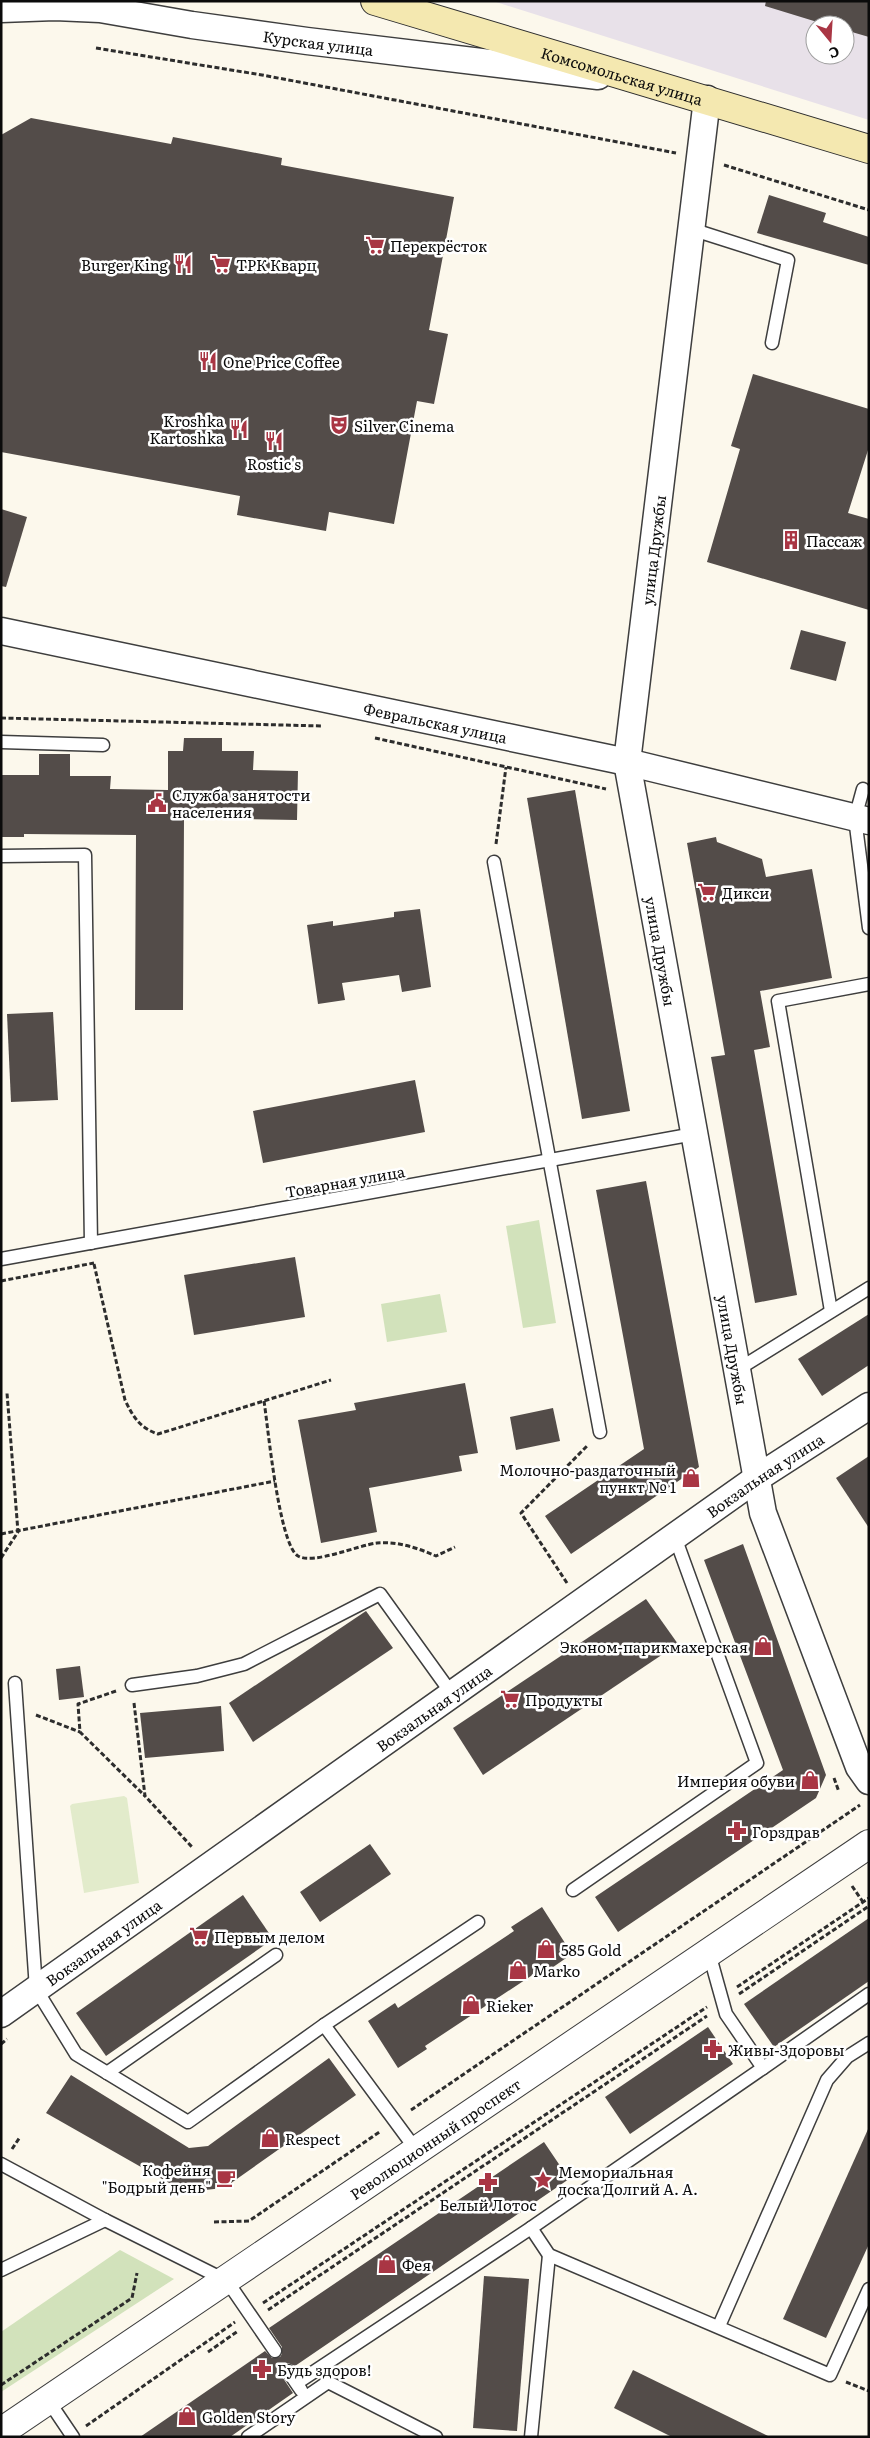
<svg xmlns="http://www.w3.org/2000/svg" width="870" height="2438" viewBox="0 0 870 2438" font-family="Literata,serif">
  <rect width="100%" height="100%" fill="#fcf8ec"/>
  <path fill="#e8e1e9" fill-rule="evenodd" d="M493,1H869V120ZM815,25H845V55H815Z"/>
  <g fill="#d2e2bb">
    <polygon points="539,1220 556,1323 523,1328 506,1226"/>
    <polygon points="440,1294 447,1332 387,1342 381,1304"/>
    <polygon points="120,2250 174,2279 1,2392 1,2332"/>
  </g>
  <polygon fill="#e2ebcb" points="124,1796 127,1798 139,1883 84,1893 70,1806 72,1804"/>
  <g fill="#534c49">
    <polygon points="766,1 869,1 869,37 845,30 845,25 827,25 765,6"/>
    <polygon points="31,118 171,144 173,137 282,158 281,165 454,197 429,330 448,334 434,404 417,401 394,524 329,512 326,531 237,515 240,496 1,452 1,135"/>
    <polygon points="769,195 826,213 823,222 869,237 869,265 757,233"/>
    <polygon points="753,374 869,409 869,447 848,513 869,519 869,610 707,562 740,449 731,446"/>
    <polygon points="1,509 27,517 6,587 1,586"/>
    <polygon points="801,630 846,642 836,681 790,669"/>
    <polygon points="184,738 222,738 222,751 254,751 253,770 298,771 297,820 184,818 183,1010 135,1010 136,835 24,834 24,837 1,837 1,775 39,775 39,754 70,754 70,776 111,776 110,789 168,790 168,751 183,751"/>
    <polygon points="575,790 630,1111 582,1119 527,798"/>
    <polygon points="716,837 717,842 762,859 766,877 812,869 832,978 760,991 770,1047 754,1050 797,1295 755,1303 711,1057 725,1055 687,843"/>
    <polygon points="420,909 431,987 402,992 399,975 342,983 345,1000 318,1004 307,925 333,921 333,926 394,917 394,912"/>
    <polygon points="53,1012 58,1100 11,1102 7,1014"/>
    <polygon points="415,1080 425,1132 263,1163 253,1111"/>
    <polygon points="646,1181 699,1467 571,1554 545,1516 644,1449 596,1190"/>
    <polygon points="295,1257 305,1317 194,1335 184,1275"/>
    <polygon points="869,1314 869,1365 822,1396 798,1359"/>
    <polygon points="465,1383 478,1453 459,1456 462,1471 369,1488 377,1532 321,1543 298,1420 356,1410 354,1403"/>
    <polygon points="553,1408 560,1441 516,1450 510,1417"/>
    <polygon points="869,1456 869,1528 836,1478"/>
    <polygon points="743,1544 826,1775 816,1798 618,1932 595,1897 783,1770 704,1560"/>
    <polygon points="646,1599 678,1644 483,1775 453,1728"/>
    <polygon points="366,1611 393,1648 253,1742 229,1703"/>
    <polygon points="80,1666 84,1697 59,1700 56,1669"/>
    <polygon points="221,1706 224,1751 145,1758 140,1713"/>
    <polygon points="370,1844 391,1874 320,1922 300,1892"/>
    <polygon points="243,1895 273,1939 106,2056 76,2013"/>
    <polygon points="542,1907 572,1954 543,1974 540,1970 425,2046 427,2049 398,2068 368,2021 395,2003 398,2008 514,1931 511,1927"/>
    <polygon points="869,1918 869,1981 774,2047 744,2004"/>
    <polygon points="708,2027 733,2064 630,2134 605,2097"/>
    <polygon points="329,2058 356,2095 224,2188 185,2192 46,2113 71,2075 189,2148 208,2146"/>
    <polygon points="869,2127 869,2244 826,2338 783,2319"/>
    <polygon points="544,2142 569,2179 295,2366 288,2363 283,2365 280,2371 281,2375 293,2393 230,2437 140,2437 265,2351 272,2358 280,2357 282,2354 282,2347 269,2328"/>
    <polygon points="484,2276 529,2279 517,2431 473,2428"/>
    <polygon points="633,2370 770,2437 672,2437 614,2408"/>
  </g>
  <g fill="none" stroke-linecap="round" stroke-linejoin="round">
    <g stroke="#3e3e3e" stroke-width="15">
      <g id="service">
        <polyline points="691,229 788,260 772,343"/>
        <polyline points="1,742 103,745"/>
        <polyline points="863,789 855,818 869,928"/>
        <polyline points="1,856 85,855 91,1243"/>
        <polyline points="494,862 600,1432"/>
        <polyline points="1,1259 694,1134"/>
        <polyline points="831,1311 778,1001 869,984"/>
        <polyline points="737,1370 869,1288"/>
        <polyline points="15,1683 36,1989 76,2054 188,2122 324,2025 478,1922"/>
        <polyline points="132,1685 197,1676 244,1664 380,1594 452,1694"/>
        <polyline points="573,1890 757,1763 675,1537"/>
        <polyline points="709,1953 726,2014 763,2068 531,2228 549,2255 830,2375 869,2289"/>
        <polyline points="324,2025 417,2151"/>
        <polyline points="763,2068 869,1994"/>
        <polyline points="107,2073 276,1955"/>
        <polyline points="1,2164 105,2220 227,2281 275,2351"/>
        <polyline points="1,2270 105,2220"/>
        <polyline points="719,2326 827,2080 847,2057 869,2043"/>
        <polyline points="288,2371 301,2390"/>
        <polyline points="297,2383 531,2228"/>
        <polyline points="48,2400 73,2437"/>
        <polyline points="248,2437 328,2382 436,2437"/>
        <polyline points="531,2437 549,2255"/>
      </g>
    </g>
    <g stroke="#3e3e3e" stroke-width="29">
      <g id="minor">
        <path id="s1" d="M1,9L55,7L100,9L192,25L307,41L598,76"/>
        <path id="s2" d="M707,99L627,762L763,1513L859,1767L869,1781"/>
        <path id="s3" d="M1,631L627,762L869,821"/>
        <path id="s4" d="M1,2014L757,1478L869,1406"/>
      </g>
    </g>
    <g stroke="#3e3e3e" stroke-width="30">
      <g id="tertiary">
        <path id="s5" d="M1,2432L869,1844"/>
      </g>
    </g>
    <g stroke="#2d2d2d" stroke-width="30">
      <g id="secondary">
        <path id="s6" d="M375,1L869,149"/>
      </g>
    </g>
    <g stroke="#2d2d2d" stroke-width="3" stroke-dasharray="5 2.5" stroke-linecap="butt">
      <polyline points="96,48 262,75 676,153"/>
      <polyline points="724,165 869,210"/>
      <polyline points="1,718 321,726"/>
      <polyline points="375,738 606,789"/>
      <polyline points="496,844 506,767"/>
      <path d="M94,1264L125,1400C133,1417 140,1428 158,1434L331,1380"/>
      <polyline points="1,1281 94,1263"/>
      <path d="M264,1401C268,1427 279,1545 298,1556C313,1565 359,1545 377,1543C397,1541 418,1548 436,1556L455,1547"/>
      <polyline points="1,1534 275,1481"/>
      <polyline points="1,1558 18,1532 7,1393"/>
      <polyline points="567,1583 521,1513 588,1445"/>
      <polyline points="116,1691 78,1704 80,1732 145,1796"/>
      <polyline points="134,1703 145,1796 192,1847"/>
      <polyline points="36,1715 80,1732"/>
      <polyline points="834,1778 839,1792"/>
      <polyline points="852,1886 863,1902"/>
      <polyline points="737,1987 869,1898"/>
      <polyline points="739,1994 869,1906"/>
      <polyline points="1,2044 7,2039"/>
      <polyline points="411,2110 860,1805"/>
      <polyline points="12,2149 20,2137"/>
      <polyline points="214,2222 249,2221 381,2131"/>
      <polyline points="263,2303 707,2007"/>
      <polyline points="268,2310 707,2016"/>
      <polyline points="208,2352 238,2331"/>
      <polyline points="846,2382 869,2391"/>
      <polyline points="1,2385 132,2298 137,2273"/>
      <polyline points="86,2426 235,2322"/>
    </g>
    <use href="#service" stroke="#fff" stroke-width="12"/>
    <use href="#minor" stroke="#fff" stroke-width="26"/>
    <use href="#tertiary" stroke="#fff" stroke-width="28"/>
    <use href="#secondary" stroke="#f4e8b0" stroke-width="28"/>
  </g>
  <defs>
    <g id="supermarket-bare" transform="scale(1.5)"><path d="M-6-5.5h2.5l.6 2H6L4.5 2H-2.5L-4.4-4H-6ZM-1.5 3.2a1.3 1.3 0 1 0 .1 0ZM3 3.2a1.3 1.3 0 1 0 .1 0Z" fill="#a93644" stroke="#fff" stroke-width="2.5" paint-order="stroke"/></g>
    <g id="restaurant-bare" transform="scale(1.5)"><path d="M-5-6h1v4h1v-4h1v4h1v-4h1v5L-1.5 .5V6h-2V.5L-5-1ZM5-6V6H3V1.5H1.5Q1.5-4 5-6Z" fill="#a93644" stroke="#fff" stroke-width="2.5" paint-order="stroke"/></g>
    <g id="theatre-bare" transform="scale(1.5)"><path d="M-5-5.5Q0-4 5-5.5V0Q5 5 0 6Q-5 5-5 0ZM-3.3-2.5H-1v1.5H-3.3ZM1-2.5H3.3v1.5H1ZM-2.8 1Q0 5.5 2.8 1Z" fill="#a93644" stroke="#fff" stroke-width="2.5" paint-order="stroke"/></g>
    <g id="building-bare" transform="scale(1.5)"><path d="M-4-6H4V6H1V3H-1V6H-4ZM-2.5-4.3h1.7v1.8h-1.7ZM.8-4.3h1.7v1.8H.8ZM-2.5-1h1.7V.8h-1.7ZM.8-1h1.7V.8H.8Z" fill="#a93644" stroke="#fff" stroke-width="2.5" paint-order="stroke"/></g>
    <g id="civic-bare" transform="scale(1.5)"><path d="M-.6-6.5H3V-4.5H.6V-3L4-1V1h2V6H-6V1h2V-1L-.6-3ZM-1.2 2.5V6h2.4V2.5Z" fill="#a93644" stroke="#fff" stroke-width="2.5" paint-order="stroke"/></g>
    <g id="shop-bare" transform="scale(1.5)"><path d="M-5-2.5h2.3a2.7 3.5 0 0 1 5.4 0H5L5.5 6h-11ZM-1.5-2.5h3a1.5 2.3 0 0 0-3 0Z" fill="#a93644" stroke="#fff" stroke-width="2.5" paint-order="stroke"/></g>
    <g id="pharmacy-bare" transform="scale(1.5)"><path d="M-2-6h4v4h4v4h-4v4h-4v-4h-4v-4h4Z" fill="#a93644" stroke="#fff" stroke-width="2.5" paint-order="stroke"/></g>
    <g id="cafe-bare" transform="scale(1.5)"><path d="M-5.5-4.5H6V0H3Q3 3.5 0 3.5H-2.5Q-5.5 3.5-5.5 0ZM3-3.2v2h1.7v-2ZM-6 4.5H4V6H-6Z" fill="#a93644" stroke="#fff" stroke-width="2.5" paint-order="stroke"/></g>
    <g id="sight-bare" transform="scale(1.5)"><path d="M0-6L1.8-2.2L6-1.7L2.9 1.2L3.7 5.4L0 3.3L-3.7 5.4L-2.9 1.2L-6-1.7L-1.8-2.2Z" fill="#a93644" stroke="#fff" stroke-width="2.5" paint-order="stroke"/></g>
  </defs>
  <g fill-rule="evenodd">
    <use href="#supermarket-bare" x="375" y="245"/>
    <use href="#restaurant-bare" x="183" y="264"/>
    <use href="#supermarket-bare" x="221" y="264"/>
    <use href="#restaurant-bare" x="208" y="361"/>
    <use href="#theatre-bare" x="339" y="425"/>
    <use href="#restaurant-bare" x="239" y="429"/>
    <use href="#restaurant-bare" x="274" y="441"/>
    <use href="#building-bare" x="791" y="540"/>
    <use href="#civic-bare" x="157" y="803"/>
    <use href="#supermarket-bare" x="707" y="892"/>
    <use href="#shop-bare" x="691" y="1478"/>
    <use href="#shop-bare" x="763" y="1646"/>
    <use href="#supermarket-bare" x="510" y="1699"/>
    <use href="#shop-bare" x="810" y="1780"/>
    <use href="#pharmacy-bare" x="737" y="1831"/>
    <use href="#supermarket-bare" x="199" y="1936"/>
    <use href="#shop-bare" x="546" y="1949"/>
    <use href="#shop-bare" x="518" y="1970"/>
    <use href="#shop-bare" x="471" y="2005"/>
    <use href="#pharmacy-bare" x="713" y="2049"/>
    <use href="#shop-bare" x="270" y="2138"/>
    <use href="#cafe-bare" x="226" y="2178"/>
    <use href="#sight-bare" x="543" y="2180"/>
    <use href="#pharmacy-bare" x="488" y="2182"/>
    <use href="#shop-bare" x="387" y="2264"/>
    <use href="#pharmacy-bare" x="262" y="2369"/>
    <use href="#shop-bare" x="187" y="2416"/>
  </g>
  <g text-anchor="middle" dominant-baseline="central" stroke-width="5" stroke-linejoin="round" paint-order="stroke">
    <g font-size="15" fill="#0b0b0b" stroke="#fff">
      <text stroke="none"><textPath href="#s1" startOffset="320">Курская улица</textPath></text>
      <text stroke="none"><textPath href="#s6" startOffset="258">Комсомольская улица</textPath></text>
      <text transform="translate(653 550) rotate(-83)">улица Дружбы</text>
      <text stroke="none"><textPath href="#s3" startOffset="444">Февральская улица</textPath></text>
      <text stroke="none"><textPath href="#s2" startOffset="860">улица Дружбы</textPath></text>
      <text transform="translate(345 1181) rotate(-10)">Товарная улица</text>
      <text stroke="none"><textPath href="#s2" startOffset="1265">улица Дружбы</textPath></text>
      <text stroke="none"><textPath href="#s4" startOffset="935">Вокзальная улица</textPath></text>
      <text stroke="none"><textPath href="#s4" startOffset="530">Вокзальная улица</textPath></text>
      <text stroke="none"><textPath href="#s4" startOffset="125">Вокзальная улица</textPath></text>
      <text stroke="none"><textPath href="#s5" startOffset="524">Революционный проспект</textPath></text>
    </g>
    <g font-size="15" fill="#0b0b0b" stroke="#fff" text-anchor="start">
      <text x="390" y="245">Перекрёсток</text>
      <text x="168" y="264" text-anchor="end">Burger King</text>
      <text x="236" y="264">ТРК Кварц</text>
      <text x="223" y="361">One Price Coffee</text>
      <text x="224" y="420" text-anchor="end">Kroshka<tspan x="224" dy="17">Kartoshka</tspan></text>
      <text x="354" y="425">Silver Cinema</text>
      <text x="274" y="463" text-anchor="middle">Rostic's</text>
      <text x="806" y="540">Пассаж</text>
      <text x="172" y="794">Служба занятости<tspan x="172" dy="17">населения</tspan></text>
      <text x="722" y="892">Дикси</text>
      <text x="676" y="1469" text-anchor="end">Молочно-раздаточный<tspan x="676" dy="17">пункт № 1</tspan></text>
      <text x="748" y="1646" text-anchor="end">Эконом-парикмахерская</text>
      <text x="525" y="1699">Продукты</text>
      <text x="795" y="1780" text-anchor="end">Империя обуви</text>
      <text x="752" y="1831">Горздрав</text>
      <text x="214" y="1936">Первым делом</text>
      <text x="561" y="1949">585 Gold</text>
      <text x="533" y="1970">Marko</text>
      <text x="486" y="2005">Rieker</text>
      <text x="728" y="2049">Живы-Здоровы</text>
      <text x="285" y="2138">Respect</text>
      <text x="211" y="2169" text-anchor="end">Кофейня<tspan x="211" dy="17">"Бодрый день"</tspan></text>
      <text x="558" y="2171">Мемориальная<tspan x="558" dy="17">доска Долгий А. А.</tspan></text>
      <text x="488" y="2204" text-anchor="middle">Белый Лотос</text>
      <text x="402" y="2264">Фея</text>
      <text x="277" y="2369">Будь здоров!</text>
      <text x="202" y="2416">Golden Story</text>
    </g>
  </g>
  <rect width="870" height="2438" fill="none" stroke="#0b0b0b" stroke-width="5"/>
  <g transform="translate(830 40) rotate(162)"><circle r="24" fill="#ffffff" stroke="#9d9d9d"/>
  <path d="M0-4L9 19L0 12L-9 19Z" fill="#a93644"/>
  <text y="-8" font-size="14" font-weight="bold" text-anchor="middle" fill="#0b0b0b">С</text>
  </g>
</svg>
